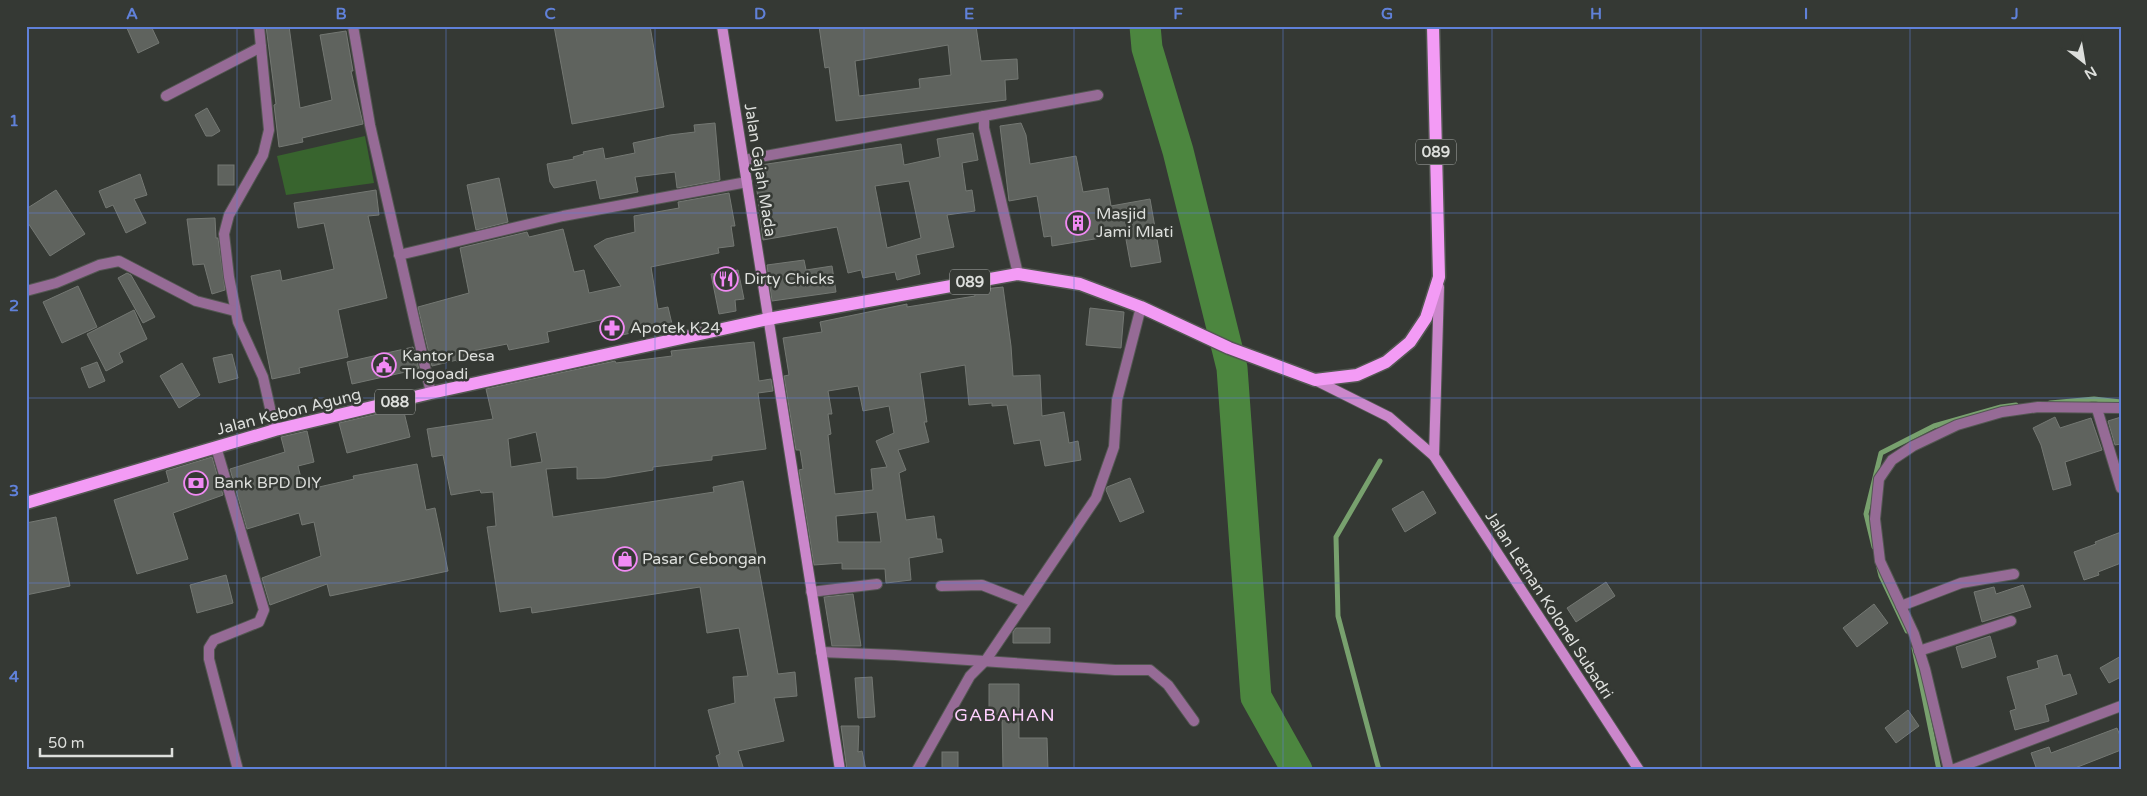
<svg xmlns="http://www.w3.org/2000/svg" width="2147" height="796" viewBox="0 0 2147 796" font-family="'Varela Round',sans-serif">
  <rect width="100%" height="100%" fill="#353934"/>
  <polygon fill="#38642e" points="365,136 374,183 286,195 277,156"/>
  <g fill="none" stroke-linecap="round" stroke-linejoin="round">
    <g stroke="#78a16e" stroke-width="5">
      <polyline points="2050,403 2094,399 2121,402"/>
      <polyline points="1874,547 1866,514 1881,453 1934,426 2001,407 2016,405"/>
      <polyline points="1879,568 1881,576 1907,631"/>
      <polyline points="1914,648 1939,770"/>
      <polyline points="1379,770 1338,616 1336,537 1380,461"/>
    </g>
    <polyline stroke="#4c863f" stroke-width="31" points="1145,26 1147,48 1178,151 1232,368 1256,697 1297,770"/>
  </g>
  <g fill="#5f635e" stroke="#747873" fill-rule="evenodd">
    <polygon points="126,26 151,26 159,43 138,53"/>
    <polygon points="266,26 289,26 300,108 332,100 320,35 346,31 353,71 351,71 363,124 302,138 303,142 279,147 274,105 276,104"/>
    <polygon points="554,26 650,26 664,107 572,124"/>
    <path d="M819,26H976L981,61L1017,59L1018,79L1005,80L1006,100L836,121L829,67L825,68ZM948,45L951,75L919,79L920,88L859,96L855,61Z"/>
    <polygon points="207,108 220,131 212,136 206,136 195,115"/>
    <polygon points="715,123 720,180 677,188 675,172 635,177 638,192 600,199 596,180 554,188 550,182 547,164 574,159 573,157 584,154 583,152 603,148 605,159 635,153 633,143 670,135 695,132 694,125"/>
    <polygon points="1021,123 1026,135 1030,164 1076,156 1083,192 1108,188 1111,206 1150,199 1161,262 1131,267 1125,234 1052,246 1051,236 1044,237 1037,196 1009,201 1000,126"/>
    <path d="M973,133L978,160L962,163L966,191L972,190L975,211L947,215L954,247L916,255L920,274L897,280L895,272L863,278L861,270L848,273L837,227L763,240L754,166L901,144L904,165L940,157L937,139ZM909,181L921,238L887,248L875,186Z"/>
    <rect x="218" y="165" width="16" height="20"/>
    <polygon points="140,174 147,195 134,199 146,223 126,233 113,205 106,208 99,191"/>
    <polygon points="499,178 508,222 476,230 467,185"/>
    <polygon points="56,190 85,234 50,256 26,220 26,209"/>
    <polygon points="376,190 379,215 368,216 387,298 338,310 348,357 299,368 300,373 272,379 251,276 280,270 282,281 334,269 324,223 298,228 294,203"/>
    <polygon points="729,193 735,226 731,226 734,246 718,248 719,253 651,267 658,309 668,307 672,324 622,335 618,316 547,332 549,342 509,350 507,344 472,351 473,358 457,362 457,360 432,366 418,307 469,293 460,248 527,232 529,237 563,229 574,272 584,270 589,293 621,286 594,246 606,239 635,232 634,216 679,208 678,202"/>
    <polygon points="215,218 216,238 218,238 225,290 212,294 204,264 193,265 187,219"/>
    <polygon points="804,260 806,270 832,266 836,292 772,301 767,265"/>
    <polygon points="738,270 744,299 735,300 736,311 719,314 711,274"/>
    <polygon points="127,273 131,275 155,317 143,323 118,278"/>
    <polygon points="78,286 97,327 62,343 43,302"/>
    <path d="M1003,287L1011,346L1013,376L1040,375L1042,416L1064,412L1069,443L1078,441L1081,460L1045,466L1040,440L1014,444L1007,405L992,406V403L969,405L965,365L920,373L927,422H924L929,442L898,450L906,470L899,473L906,520L934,516L937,539H941L943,552L909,558L911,580L886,583L885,569H842V563L814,565L799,470L803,469L800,450H796L784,376L789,375L783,338L822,332L820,322L907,304V307L975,296L974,290ZM858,386L863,411L889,406L894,433L876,441L887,467L871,469L873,490L835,494L828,435L831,434L828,414H832L828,391ZM877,512L881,542H838L836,516Z"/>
    <polygon points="1090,308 1124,312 1121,348 1086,345"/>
    <polygon points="134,310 147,339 119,353 123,362 106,371 87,334"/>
    <path d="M754,342L759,381L771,379L773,391L758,393L766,449L712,456V460L653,467V470L605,478L577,479V467L546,469L553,517L714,492L713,487L743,481L778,674L795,672L797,696L774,698L784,741L738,751L744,770H720L716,756L720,754L708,710L735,703L733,677L748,676L739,628L707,633L700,587L532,613L531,607L500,612L487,527L496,526L493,492L481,493L480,490L451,495L443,455L432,457L427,429L493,419L486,389L615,361L616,363L672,356L671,351ZM536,432L542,462L511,467L508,439Z"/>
    <polygon points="413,347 419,369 352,384 347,362"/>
    <polygon points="232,354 238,378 219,383 213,358"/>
    <polygon points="97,362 105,381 89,388 81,368"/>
    <polygon points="182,363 200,395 179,408 160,376"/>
    <polygon points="403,408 410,437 347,453 339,423"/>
    <polygon points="2055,417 2060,428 2091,418 2102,450 2065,462 2071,485 2053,490 2041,445 2033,428"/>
    <polygon points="2121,417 2121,444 2115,445 2108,421"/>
    <polygon points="307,431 314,462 298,466 303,486 319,483 319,487 354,479 353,476 417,464 426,510 435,508 448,571 330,596 327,584 270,605 262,578 321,556 314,522 302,525 299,513 247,529 230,469 285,452 281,437"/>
    <polygon points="212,457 223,495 173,513 188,559 137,574 114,500 169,482 166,471"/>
    <polygon points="1130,478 1144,512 1120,522 1106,490 1107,487"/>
    <polygon points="1423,491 1436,513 1405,532 1392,509"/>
    <polygon points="56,517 70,586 26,595 26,523"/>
    <polygon points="2121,532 2121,563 2098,572 2099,575 2084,580 2074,552 2096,544 2095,542"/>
    <polygon points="226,575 233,603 197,613 190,585"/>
    <polygon points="1606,582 1615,596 1576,622 1567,608"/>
    <polygon points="2023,585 2031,607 1982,622 1974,592 1994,587 1996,594"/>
    <polygon points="853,594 861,646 832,646 824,597"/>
    <polygon points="1874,604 1888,623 1857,647 1843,628"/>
    <polygon points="1016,628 1050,628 1050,643 1013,643 1013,632"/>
    <polygon points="1990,636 1996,657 1962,668 1956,647"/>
    <polygon points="2057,655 2063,676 2070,674 2077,694 2045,705 2049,721 2015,730 2010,711 2016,709 2007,677 2039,668 2037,661"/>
    <polygon points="2121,656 2121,677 2109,683 2100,668"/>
    <polygon points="872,677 875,717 858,718 855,678"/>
    <polygon points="989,684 1019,684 1019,738 1047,738 1048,770 1003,770 1002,716 989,716"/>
    <polygon points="1908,710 1919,726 1896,743 1885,728"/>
    <polygon points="841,726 859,726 858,752 862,751 866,770 847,770"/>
    <polygon points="2117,728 2121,738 2121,750 2070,770 2037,770 2031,753 2049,747 2051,753"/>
    <rect x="942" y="752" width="16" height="18"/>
  </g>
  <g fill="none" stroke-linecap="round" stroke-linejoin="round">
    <g stroke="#535752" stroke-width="12">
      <g id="street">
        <polyline points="259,26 269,130 263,155 229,215 224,234 229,277 238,322 263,377 275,430"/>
        <polyline points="353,26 370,125 431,393"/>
        <polyline points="166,96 261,47"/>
        <polyline points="984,116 1098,95"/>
        <polyline points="744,160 984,116 984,128 1018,274"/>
        <polyline points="399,255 563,216 747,182"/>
        <polyline points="26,291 56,283 99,265 119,261 196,301 235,311"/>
        <polyline points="2097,409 2121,488"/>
        <polyline points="216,447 264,610 259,622 214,640 209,648 209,659 238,770"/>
        <polyline points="941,586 982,585 1025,602"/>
        <polyline points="811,592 877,584"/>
        <polyline points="1901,606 1961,583 2014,574"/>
        <polyline points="1919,651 2011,621"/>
        <polyline points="821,652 895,655 1115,670 1150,670 1168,685 1194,721"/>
        <polyline points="917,770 970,676 986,660 1096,498 1114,447 1117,400 1141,307"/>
        <polyline points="1949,770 1925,669 1914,634 1880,561 1875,519 1879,479 1892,460 1913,446 1957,425 2002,412 2038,407 2121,408"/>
        <polyline points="1952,770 2121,706"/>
      </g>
    </g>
    <g stroke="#535752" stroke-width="12">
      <g id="secondary">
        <polyline points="722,26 840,770"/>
        <polyline points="1315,380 1389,417 1434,456 1639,770"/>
        <polyline points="1434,456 1439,287"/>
      </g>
    </g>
    <g stroke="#535752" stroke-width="15">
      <polyline id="primary" points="26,503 275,430 431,393 768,319 1018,274 1080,284 1141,307 1229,348 1315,380 1357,375 1386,362 1410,342 1426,318 1439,277 1433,26"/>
    </g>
    <use href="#street" stroke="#966b96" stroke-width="10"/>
    <use href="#secondary" stroke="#cb87cb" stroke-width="10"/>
    <use href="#primary" stroke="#f39bf5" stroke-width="12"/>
  </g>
  <path fill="none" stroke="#6081d9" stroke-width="1" stroke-opacity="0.55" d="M237,26V770M446,26V770M655,26V770M864,26V770M1074,26V770M1283,26V770M1492,26V770M1701,26V770M1910,26V770M26,213H2121M26,398H2121M26,583H2121"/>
  <defs>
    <g id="building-ring" transform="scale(1.25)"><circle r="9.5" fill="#353934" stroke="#f18af4" stroke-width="1.5"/><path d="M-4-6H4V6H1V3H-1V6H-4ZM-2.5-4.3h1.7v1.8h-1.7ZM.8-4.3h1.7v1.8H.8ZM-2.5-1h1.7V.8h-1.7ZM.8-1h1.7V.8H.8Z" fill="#f18af4"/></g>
    <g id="restaurant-ring" transform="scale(1.25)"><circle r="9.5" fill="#353934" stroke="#f18af4" stroke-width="1.5"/><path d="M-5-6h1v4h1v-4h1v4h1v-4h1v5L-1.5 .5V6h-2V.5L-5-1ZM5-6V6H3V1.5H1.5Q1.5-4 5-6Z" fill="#f18af4"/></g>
    <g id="pharmacy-ring" transform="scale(1.25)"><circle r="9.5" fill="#353934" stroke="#f18af4" stroke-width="1.5"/><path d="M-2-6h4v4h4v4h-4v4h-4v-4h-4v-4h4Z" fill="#f18af4"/></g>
    <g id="civic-ring" transform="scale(1.25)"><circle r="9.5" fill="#353934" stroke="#f18af4" stroke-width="1.5"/><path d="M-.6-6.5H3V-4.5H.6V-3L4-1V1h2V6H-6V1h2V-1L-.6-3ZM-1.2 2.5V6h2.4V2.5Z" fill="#f18af4"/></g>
    <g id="bank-ring" transform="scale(1.25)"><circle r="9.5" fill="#353934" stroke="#f18af4" stroke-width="1.5"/><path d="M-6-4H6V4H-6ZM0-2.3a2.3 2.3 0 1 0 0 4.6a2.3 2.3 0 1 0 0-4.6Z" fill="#f18af4"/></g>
    <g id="shop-ring" transform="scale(1.25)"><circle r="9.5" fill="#353934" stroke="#f18af4" stroke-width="1.5"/><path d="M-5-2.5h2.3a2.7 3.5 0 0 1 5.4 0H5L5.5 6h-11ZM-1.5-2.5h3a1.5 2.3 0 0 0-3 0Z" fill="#f18af4"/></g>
  </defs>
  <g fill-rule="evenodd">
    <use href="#building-ring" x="1078" y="223"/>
    <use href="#restaurant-ring" x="726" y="279"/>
    <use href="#pharmacy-ring" x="612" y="328"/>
    <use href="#civic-ring" x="384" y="365"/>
    <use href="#bank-ring" x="196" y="483"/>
    <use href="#shop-ring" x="625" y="559"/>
  </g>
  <g text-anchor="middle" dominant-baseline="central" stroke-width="5" stroke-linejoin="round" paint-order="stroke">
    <g fill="#353934" stroke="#abadaa" stroke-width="1">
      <rect x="1416" y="139.5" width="40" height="25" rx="4"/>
      <rect x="950" y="269.5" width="40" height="25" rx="4"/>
      <rect x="375" y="389.5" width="40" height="25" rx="4"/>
    </g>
    <g font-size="15" font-weight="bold" fill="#dddfdc">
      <text x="1436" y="152">089</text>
      <text x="970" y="282">089</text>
      <text x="395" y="402">088</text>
    </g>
    <g font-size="16" fill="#dddfdc" stroke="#353934">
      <text transform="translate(760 170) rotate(81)">Jalan Gajah Mada</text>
      <text transform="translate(289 412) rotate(-14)">Jalan Kebon Agung</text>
      <text transform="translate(1549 605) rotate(57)">Jalan Letnan Kolonel Subadri</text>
    </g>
    <g font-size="16" fill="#dddfdc" stroke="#353934" text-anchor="start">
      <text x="1096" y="214">Masjid<tspan x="1096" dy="18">Jami Mlati</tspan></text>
      <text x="744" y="279">Dirty Chicks</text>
      <text x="630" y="328">Apotek K24</text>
      <text x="402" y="356">Kantor Desa<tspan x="402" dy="18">Tlogoadi</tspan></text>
      <text x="214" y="483">Bank BPD DIY</text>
      <text x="642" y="559">Pasar Cebongan</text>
    </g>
    <g font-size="18" letter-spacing="1" fill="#ffd0ff" stroke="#353934">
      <text x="1005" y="715">GABAHAN</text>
    </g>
  </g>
  <rect width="2147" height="796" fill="none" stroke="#353934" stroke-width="55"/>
  <g transform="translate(2084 62) rotate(149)" stroke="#353934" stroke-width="4" paint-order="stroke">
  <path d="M0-4L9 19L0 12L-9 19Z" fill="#dddfdc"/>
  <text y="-8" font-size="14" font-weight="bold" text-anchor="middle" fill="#dddfdc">N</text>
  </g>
  <path d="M40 748v8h132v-8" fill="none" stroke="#dddfdc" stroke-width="2.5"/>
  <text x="48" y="748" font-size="15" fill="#dddfdc" stroke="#353934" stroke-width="4" paint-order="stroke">50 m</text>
  <rect x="28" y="28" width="2092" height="740" fill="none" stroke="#6081d9" stroke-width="2"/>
  <g font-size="16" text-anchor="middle" font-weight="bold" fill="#6081d9">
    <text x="132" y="19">A</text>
    <text x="341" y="19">B</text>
    <text x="550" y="19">C</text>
    <text x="760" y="19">D</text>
    <text x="969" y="19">E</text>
    <text x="1178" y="19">F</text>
    <text x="1387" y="19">G</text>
    <text x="1596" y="19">H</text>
    <text x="1806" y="19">I</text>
    <text x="2015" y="19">J</text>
    <text x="14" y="126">1</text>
    <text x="14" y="311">2</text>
    <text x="14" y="496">3</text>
    <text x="14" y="682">4</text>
  </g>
</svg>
